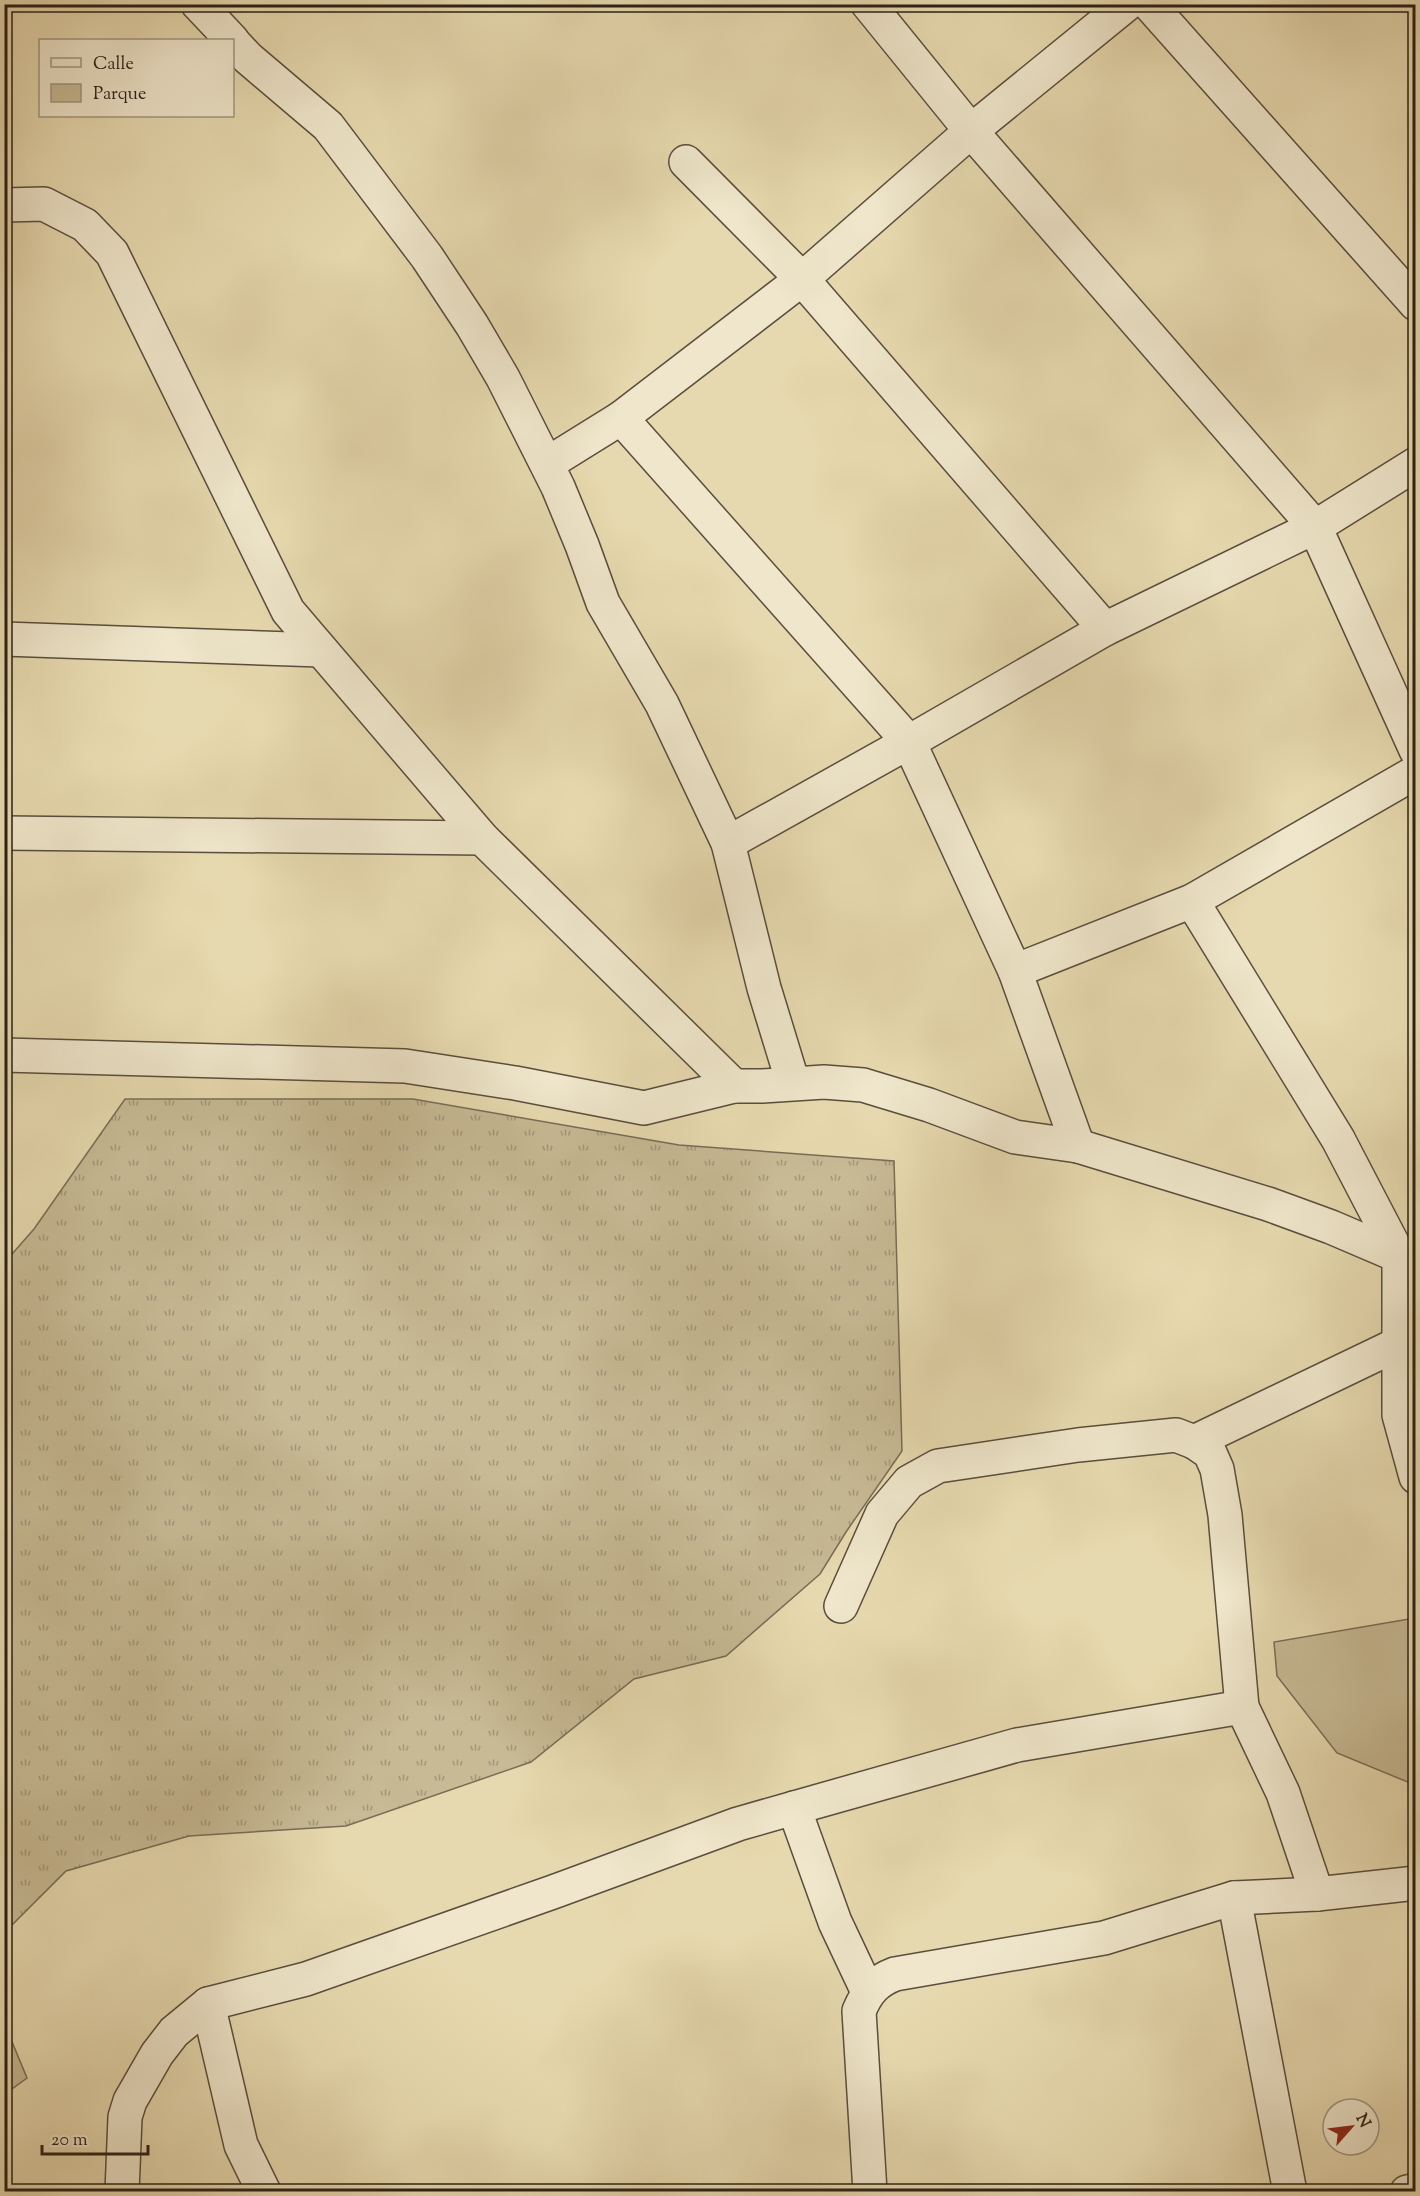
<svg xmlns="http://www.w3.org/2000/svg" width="1420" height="2196" viewBox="0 0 1420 2196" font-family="'Sorts Mill Goudy',serif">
  <defs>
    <pattern id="grass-tufts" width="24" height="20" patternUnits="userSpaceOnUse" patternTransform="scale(1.5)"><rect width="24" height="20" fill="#c7ba95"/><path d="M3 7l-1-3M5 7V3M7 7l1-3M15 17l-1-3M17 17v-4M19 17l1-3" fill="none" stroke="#a29779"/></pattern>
  </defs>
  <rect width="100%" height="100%" fill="#e7d9af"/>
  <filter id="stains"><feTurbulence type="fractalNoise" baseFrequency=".00333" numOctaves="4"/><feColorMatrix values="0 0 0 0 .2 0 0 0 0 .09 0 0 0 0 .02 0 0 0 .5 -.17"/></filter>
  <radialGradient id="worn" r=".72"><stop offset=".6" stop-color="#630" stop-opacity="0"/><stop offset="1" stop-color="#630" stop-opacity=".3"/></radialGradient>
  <g fill="url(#grass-tufts)" stroke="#786d56" stroke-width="1.5">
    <polygon points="125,1099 413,1099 679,1145 894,1161 902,1451 846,1532 820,1574 726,1656 634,1679 531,1762 346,1826 189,1836 66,1871 5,1932 5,1262 34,1229"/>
    <polygon points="5,2025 27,2078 5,2094 4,2094"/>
  </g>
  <polygon fill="#c7ba95" stroke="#786d56" stroke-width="1.5" points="1415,1618 1416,1618 1415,1785 1337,1753 1277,1676 1274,1642"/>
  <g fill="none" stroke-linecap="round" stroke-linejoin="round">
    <g stroke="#594e3d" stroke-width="36">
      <g id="street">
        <polyline points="198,4 232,40"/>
        <polyline points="868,4 971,131 1315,527 1416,750"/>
        <polyline points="1149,4 1416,304"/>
        <polyline points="232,41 248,58 328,126 427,257 472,325 503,378 558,487 582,545 603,603 662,704 728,843 764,988 793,1083"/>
        <polyline points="686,162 802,279 1105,629"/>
        <polyline points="4,205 44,204 85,225 112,253 288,611 482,838 734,1086"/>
        <polyline points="621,418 909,742 1015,971 1078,1146"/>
        <polyline points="547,464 621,418 802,279 971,131 1127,4"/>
        <polyline points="4,639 321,650"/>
        <polyline points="4,833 482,838"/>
        <polyline points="728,843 909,742 1105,629 1315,527 1416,464"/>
        <polyline points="1192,901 1338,1139 1399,1256 1399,1415 1416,1477"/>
        <polyline points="1015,971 1192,901 1416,772"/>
        <polyline points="4,1055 405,1066 515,1083 644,1108 734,1086 762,1086 824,1082 863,1085 929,1105 1015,1137 1078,1146 1268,1204 1331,1227 1399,1256 1416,1274"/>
        <polyline points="1194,1442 1398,1344"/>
        <polyline points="841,1606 882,1514 909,1482 938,1466 1078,1445 1176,1435 1194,1442 1210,1453 1217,1469 1225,1515 1242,1707"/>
        <polyline points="794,1808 835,1922 868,1992"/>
        <polyline points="1234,1898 1290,2192"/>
        <polyline points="208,2004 241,2145 264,2192"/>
        <polyline points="122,2192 125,2117 130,2101 157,2054 174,2032 208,2004 306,1979 553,1892 738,1824 794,1808 1017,1745 1242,1707 1283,1793 1317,1894"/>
        <path d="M870,2192L859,2011C867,1992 876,1981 895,1974L1104,1938L1234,1898L1317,1894L1416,1883"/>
        <polyline points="1407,2192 1416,2190"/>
      </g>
    </g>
    <use href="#street" stroke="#efe6cb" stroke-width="33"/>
  </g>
  <rect width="1420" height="2196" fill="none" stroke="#e7d9af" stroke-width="24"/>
  <rect x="6" y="6" width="1408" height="2184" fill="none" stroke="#2a2017" stroke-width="3"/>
  <rect x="12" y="12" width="1396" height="2172" fill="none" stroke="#2a2017" stroke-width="1.5"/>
  <rect x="39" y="39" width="195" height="78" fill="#efe6cb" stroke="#a09783" stroke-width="1.5"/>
  <rect x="51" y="58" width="30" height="9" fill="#efe6cb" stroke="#a09783" stroke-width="1.5"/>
  <text x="93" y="69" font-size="18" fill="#2a2017">Calle</text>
  <rect x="51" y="84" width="30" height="18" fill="#c7ba95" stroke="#a09783" stroke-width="1.5"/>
  <text x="93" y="99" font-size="18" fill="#2a2017">Parque</text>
  <g transform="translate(1351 2127) rotate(62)"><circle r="28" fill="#efe6cb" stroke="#a09783" stroke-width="1.5"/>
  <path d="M0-4.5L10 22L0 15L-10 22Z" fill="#8f2418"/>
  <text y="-9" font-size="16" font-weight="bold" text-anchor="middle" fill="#2a2017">N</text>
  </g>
  <path d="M42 2145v9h106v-9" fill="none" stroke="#2a2017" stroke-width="3"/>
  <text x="51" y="2145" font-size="18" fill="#2a2017" stroke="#efe6cb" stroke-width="4.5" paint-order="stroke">20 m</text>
  <rect width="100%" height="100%" filter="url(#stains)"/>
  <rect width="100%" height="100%" fill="url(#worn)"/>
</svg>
